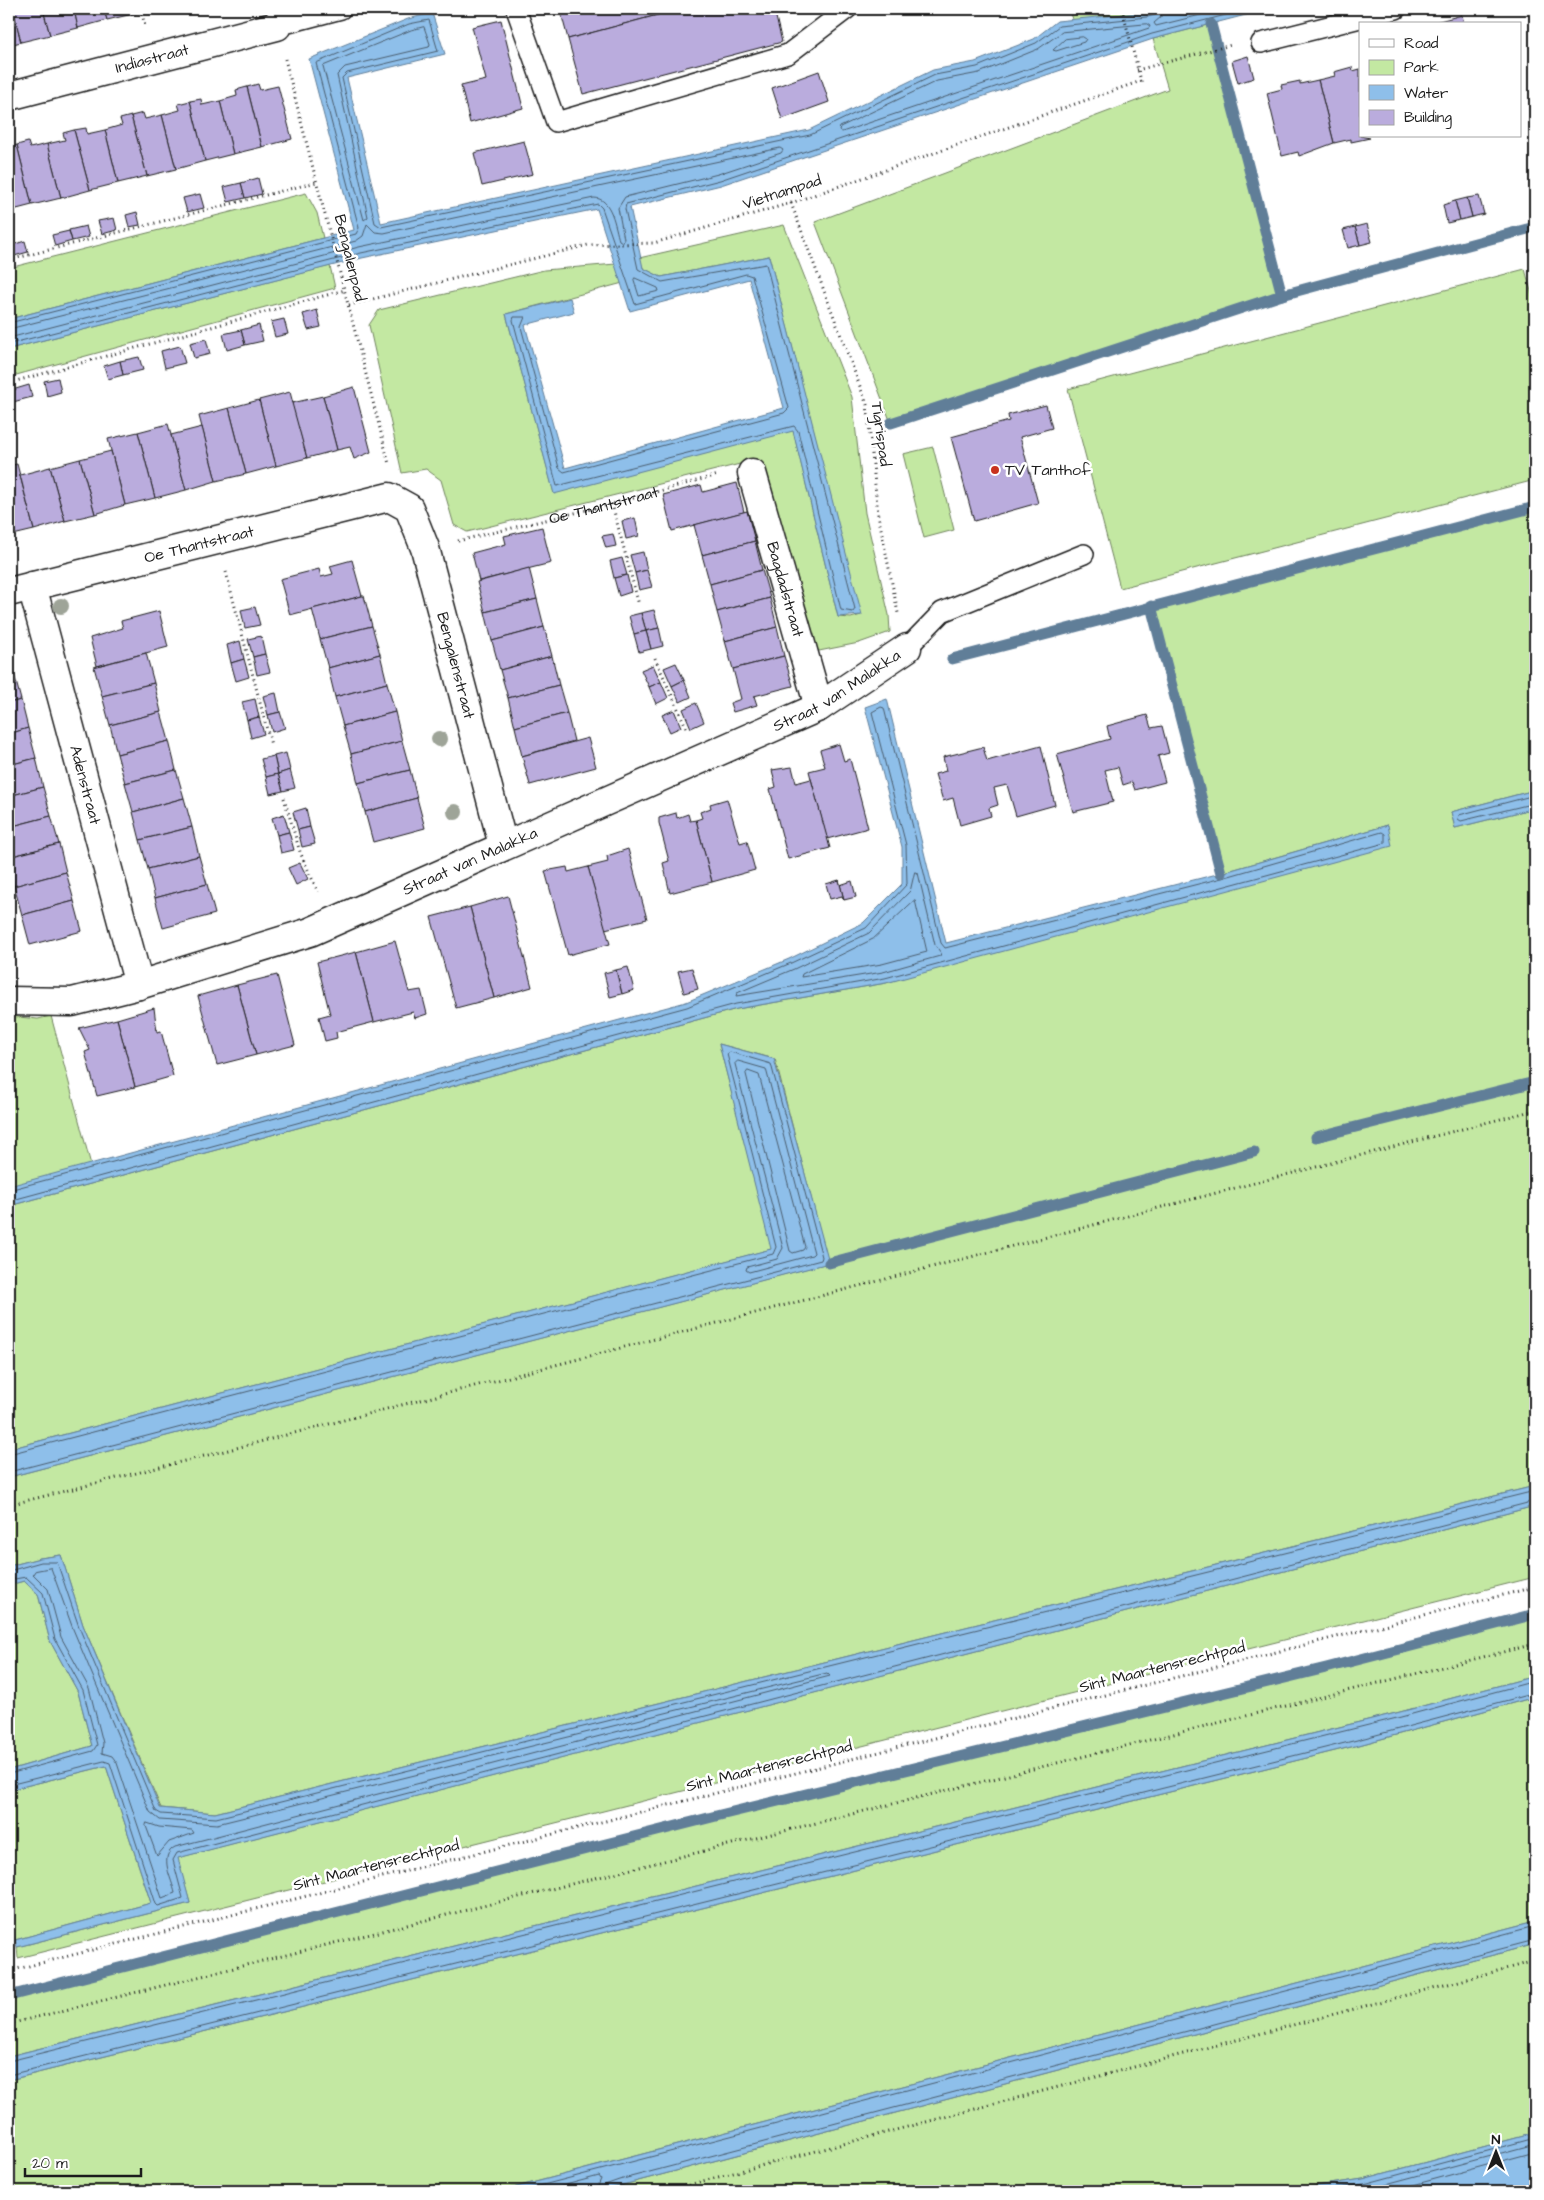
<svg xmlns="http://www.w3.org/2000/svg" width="1544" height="2200" viewBox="0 0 1544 2200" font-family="'Architects Daughter',sans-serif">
  <rect width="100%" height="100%" fill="#fff"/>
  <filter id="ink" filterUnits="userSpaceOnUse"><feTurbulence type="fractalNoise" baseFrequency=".02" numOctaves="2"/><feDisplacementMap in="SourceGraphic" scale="10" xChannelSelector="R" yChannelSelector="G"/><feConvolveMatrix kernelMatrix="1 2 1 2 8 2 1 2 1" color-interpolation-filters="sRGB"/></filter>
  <g filter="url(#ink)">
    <g fill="#c3e8a2" stroke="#70825f">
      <polygon points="1068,9 1215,9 1079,36"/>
      <polygon points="1211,24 1282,295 891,423 815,222 1168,89 1153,39"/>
      <polygon points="306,193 317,213 323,238 9,319 9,268"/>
      <polygon points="784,225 852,397 865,513 889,615 890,632 859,643 814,652 748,462 467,532 454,525 441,480 426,469 402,473 369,325 379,310 544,270 616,264 623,283 506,314 554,493 793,430 838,617 851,618 861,615 769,256 661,277 643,268 639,258"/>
      <polygon points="330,266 335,288 9,377 9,349"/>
      <polygon points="1525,269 1535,306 1535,480 1120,588 1068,389"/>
      <polygon points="933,447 954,530 924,538 903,454"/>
      <polygon points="1535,507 1535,790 1451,812 1455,828 1535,808 1535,1486 215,1813 161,1808 83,1625 61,1555 40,1558 9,1566 9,1477 828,1263 775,1059 719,1044 772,1249 9,1449 9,1206 737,1009 886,983 1388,825 1221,873 1151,606"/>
      <polygon points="9,1016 38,1019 51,1016 91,1165 9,1187"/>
      <polygon points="1535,1506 1535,1577 18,1958 17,1947 190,1903 177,1858"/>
      <polygon points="24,1581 38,1594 50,1641 78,1692 92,1746 9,1770 9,1585"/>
      <polygon points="1535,1614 1535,1676 1400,1712 9,2056 9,1996 720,1815 1326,1668"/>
      <polygon points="1535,1697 1535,1921 501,2191 9,2191 9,2080 1359,1745"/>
      <polygon points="106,1766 151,1903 15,1940 9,1918 9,1790"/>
      <polygon points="1535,1944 1535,2133 1363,2179 1284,2191 1034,2191 1023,2187 969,2188 964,2191 600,2191"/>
    </g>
    <g fill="#8ebfea" stroke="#607e98">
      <polygon points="1160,9 1269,9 1153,39 721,185 630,207 643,268 661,277 769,256 862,615 838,617 793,431 554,494 506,314 570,298 574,312 525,325 565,468 784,408 749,279 630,311 597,209 362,258 9,349 9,319 354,230 309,59 408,19 432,13 445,54 347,78 381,223 809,130 933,70 975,62 1034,39 1057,21 1147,12"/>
      <polygon points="887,699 946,943 1221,873 1388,825 1392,846 886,983 737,1009 9,1206 9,1186 686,1002 789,959 863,923 902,884 902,847 865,707"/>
      <polygon points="1535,790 1535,808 1455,828 1451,812"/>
      <polygon points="719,1044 774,1059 829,1263 9,1477 9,1449 771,1249"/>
      <polygon points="1535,1486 1535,1506 178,1858 190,1903 17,1947 15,1940 151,1903 106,1766 9,1790 9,1770 92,1746 78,1692 50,1641 38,1594 24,1581 9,1585 9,1566 40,1558 61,1555 83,1625 160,1808 215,1813"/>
      <polygon points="1535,1676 1535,1697 1359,1745 9,2080 9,2056 1400,1712"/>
      <polygon points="1535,1921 1535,1944 600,2191 501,2191"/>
      <polygon points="1535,2133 1535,2191 1284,2191 1363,2179"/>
    </g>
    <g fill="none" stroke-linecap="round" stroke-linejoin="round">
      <g stroke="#4a5d6e" stroke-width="1">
        <polyline points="1163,9 1161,17 1154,23 1156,26 1225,9"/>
        <polygon points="1147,24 1150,26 1149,28 842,132 839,130 840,127 937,81 979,73 1038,49 1062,32"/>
        <polygon points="424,27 430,44 429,47 345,67 337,75 368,217 364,220 323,66 411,30"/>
        <polygon points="1083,37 1086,39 1084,42 1056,51 1053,50 1065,39"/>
        <polygon points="635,278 658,288 659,291 639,296 634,280"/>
        <polyline points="9,323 356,234 359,228 316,63 409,24 429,20 438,51 347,73 342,78 375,223 381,227 810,135 935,75 977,67 1036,43 1059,26 1147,17 1155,15 1157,9"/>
        <path d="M9,329L356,241L363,236L367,224L375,232L384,233L780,148L783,150L781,153L718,174L625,197L618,208L624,239L622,242L619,240C615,227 612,198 594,198L359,247L9,338"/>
        <polyline points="9,344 361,253 598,204 602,208 635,304 746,274 752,276 789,408 784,413 564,472 559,468 521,327 525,317 514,317 513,320 557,486 794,426 798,431 841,610 853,612 855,609 766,264 662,282 638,269 625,209 626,204 720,180 1152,34 1249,9"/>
        <polyline points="1535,795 1459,815 1458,819 1461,821 1535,803"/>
        <polygon points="915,872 918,873 935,945 941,953 940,956 883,972 736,996 737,993 794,969 869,933 910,891"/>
        <polygon points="915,900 927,952 882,964 801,977 802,974 873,939"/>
        <polygon points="738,1061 766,1069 814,1253 812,1255 749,1272 746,1270 747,1267 777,1259 783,1248 735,1064"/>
        <polygon points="748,1071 759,1075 805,1247 803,1250 793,1253 790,1251 746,1074"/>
        <polyline points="9,1190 687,1007 791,963 866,928 907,884 906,845 872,712 881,707 884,708 941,943 945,948 1222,878 1382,832 1385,834 1385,843 885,978 736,1004 9,1201"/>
        <polyline points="9,1454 773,1254 776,1247 727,1054 730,1052 771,1064 822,1257 821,1260 9,1472"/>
        <path d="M51,1568L73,1629L150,1812L160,1820L217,1824L827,1673L830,1676L175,1847C158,1856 172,1879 175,1893L162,1898L117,1763L112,1756L102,1753L103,1743L89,1688L61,1637L48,1589L33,1574L35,1571Z"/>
        <polyline points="9,1571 41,1562 57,1562 79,1627 156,1811 161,1814 216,1818 1535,1491"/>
        <polyline points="9,1580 26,1577 43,1593 55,1639 83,1690 97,1745 93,1751 9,1774"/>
        <polyline points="9,1785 104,1761 110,1763 156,1904 158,1906 183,1898 173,1860 177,1853 1535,1501"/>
        <polygon points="147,1823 159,1827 192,1830 194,1833 169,1842 157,1856 146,1826"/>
        <polyline points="9,2061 1401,1717 1535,1681"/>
        <polyline points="9,2075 1357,1740 1535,1693"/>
        <polyline points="520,2191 1535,1926"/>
        <polyline points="543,2191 599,2176 601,2179 596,2191"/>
        <polyline points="602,2191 605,2185 619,2180 1535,1940"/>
        <polyline points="1318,2191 1364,2184 1535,2138"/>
        <polyline points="1360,2191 1535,2144"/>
        <polyline points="1391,2191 1535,2152"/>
      </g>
      <g stroke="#607e98" stroke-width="11">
        <polyline points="1211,24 1282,295 1535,227"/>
        <polyline points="891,423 1282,295"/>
        <polyline points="1151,606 1221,873"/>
        <polyline points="952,659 1535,507"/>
        <polyline points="1316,1137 1535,1082"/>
        <polyline points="829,1263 1254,1152"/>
        <polyline points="9,1996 720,1815 1326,1668 1535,1614"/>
      </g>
    </g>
    <g fill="#baacdd" stroke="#1c1c1c">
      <polygon points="9,9 13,9 21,42 9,45"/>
      <polygon points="13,9 43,9 50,35 21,42"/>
      <polygon points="43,9 74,9 78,28 50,35"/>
      <polygon points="74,9 104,9 107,20 78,28"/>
      <polygon points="104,9 136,9 137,13 107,20"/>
      <polygon points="560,9 680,9 568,39"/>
      <polygon points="680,9 774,9 782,42 583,94 568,39"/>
      <polygon points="1462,15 1464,24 1428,24"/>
      <polygon points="501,20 523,108 470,123 461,86 486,80 472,27"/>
      <polygon points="1248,56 1254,78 1238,83 1232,61"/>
      <polygon points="1352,67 1353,71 1360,69 1360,136 1370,138 1351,142 1351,139 1334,143 1318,80 1335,76 1334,72"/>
      <polygon points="819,71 829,102 782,119 772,88"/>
      <polygon points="1318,80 1334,143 1299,156 1298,152 1282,156 1267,93 1282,89 1281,85 1300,81 1300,84"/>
      <polygon points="258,84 260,90 278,86 292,139 262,147 247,87"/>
      <polygon points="247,87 262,147 233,154 220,101 237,96 236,90"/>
      <polygon points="201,99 202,105 220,101 233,154 205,161 190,101"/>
      <polygon points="190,101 205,161 176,169 162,115 180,110 178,104"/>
      <polygon points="143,113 145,119 162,115 176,169 147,176 131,116"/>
      <polygon points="131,116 147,176 118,183 105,130 122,125 120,119"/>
      <polygon points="86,128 87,134 105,130 118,183 90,190 74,130"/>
      <polygon points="74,130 90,190 61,198 47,144 65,140 63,133"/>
      <polygon points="524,141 533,174 482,186 474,153"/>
      <polygon points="28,142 30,148 47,144 61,198 32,205 17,145"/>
      <polygon points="17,145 32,205 9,211 9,147"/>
      <polygon points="258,178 262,194 245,198 241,183"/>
      <polygon points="241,183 245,198 228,202 224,187"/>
      <polygon points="200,194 204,208 187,212 183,198"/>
      <polygon points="1479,196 1484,214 1472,217 1467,198"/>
      <polygon points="1467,198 1472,217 1460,220 1455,201"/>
      <polygon points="1455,201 1460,220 1447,223 1443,205"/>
      <polygon points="137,212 140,225 129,227 126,215"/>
      <polygon points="114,218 117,230 102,234 98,221"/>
      <polygon points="1367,224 1372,242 1360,245 1355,227"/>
      <polygon points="86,226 89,237 72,241 69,230"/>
      <polygon points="1355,227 1360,245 1348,248 1343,230"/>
      <polygon points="69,231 72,241 55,246 52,235"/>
      <polygon points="10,239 14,256 9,258 9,240"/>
      <polygon points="25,241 28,252 14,256 12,245"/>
      <polygon points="317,310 321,327 308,330 303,314"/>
      <polygon points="284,319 288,334 275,337 271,322"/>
      <polygon points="259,325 263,341 245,345 241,330"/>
      <polygon points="241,330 245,345 227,350 223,334"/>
      <polygon points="206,339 210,354 194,358 190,343"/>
      <polygon points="180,346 185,363 165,368 161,351"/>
      <polygon points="139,357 143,370 123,375 120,361"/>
      <polygon points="120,361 123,375 108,379 104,366"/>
      <polygon points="58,378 61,392 47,396 44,381"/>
      <polygon points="29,385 32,397 9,403 9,391"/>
      <polygon points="354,387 371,452 354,459 350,447 337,450 323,396"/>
      <polygon points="290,392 307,458 276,466 259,400"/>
      <polygon points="323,396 337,450 307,458 292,403"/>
      <polygon points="259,400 276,466 246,474 229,408"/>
      <polygon points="1046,405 1052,428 1020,437 1038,503 974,521 951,437 1009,421 1008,415"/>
      <polygon points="229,408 246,474 216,481 199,416"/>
      <polygon points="168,424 186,490 155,498 138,432"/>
      <polygon points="202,427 216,481 186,490 171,435"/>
      <polygon points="138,432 155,498 125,505 108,439"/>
      <polygon points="111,451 125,505 95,514 80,459"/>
      <polygon points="80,459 95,514 65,521 50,467"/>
      <polygon points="17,464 34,530 9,536 9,466"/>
      <polygon points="50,467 65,521 34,530 20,475"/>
      <polygon points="737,483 744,512 672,531 663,495 701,485 703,492"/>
      <polygon points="747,511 755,541 702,555 694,525"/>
      <polygon points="635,518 639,536 626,539 622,521"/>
      <polygon points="542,527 551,563 479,581 472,553 506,544 504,536"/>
      <polygon points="613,534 616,546 606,548 602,536"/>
      <polygon points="755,541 762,570 710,584 702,555"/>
      <polygon points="643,552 647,570 635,573 630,555"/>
      <polygon points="622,558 627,575 614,578 610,561"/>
      <polygon points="352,560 362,596 290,615 280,579 319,569 321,577 333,574 330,566"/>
      <polygon points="529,568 537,599 485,612 477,582"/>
      <polygon points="647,570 652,587 639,590 635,573"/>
      <polygon points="762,570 770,598 717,612 710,584"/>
      <polygon points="627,575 631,592 619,596 614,578"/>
      <polygon points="362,596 364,596 372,626 320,639 312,609"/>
      <polygon points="770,598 777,627 725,641 717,612"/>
      <polygon points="537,599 544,627 492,641 485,612"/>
      <polygon points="255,607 260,625 245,628 241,610"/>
      <polygon points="654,610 659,628 646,631 641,613"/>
      <polygon points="159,611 168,647 97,666 90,638 123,628 121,621"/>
      <polygon points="641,613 646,631 634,634 629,616"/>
      <polygon points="372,626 380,654 328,668 320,639"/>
      <polygon points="544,627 552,656 500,670 492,641"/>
      <polygon points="777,627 784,656 733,669 725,641"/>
      <polygon points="659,628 663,646 651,649 646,631"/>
      <polygon points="646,631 651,649 639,652 634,634"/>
      <polygon points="261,636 265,654 253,657 248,639"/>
      <polygon points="240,641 244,659 231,663 227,645"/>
      <polygon points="146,653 154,683 102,696 94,667"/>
      <polygon points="265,654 270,672 257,675 253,657"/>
      <polygon points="380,654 387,683 335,697 328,668"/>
      <polygon points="552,656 559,685 508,698 500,670"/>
      <polygon points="784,656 793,686 754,696 757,705 733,712 730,703 741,699 733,669"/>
      <polygon points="244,659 249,677 236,681 231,663"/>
      <polygon points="676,663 684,680 672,686 664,668"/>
      <polygon points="653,665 661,682 649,687 641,670"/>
      <polygon points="10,670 13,670 21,700 9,703"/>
      <polygon points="684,680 691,697 680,702 672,686"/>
      <polygon points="661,682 668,698 656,704 649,687"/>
      <polygon points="154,683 161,712 110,725 102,696"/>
      <polygon points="387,683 395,712 343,726 335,697"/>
      <polygon points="559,685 567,713 515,727 508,698"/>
      <polygon points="276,693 280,712 268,715 263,696"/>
      <polygon points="255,699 259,717 247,720 242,702"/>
      <polygon points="21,700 28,728 9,734 9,703"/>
      <polygon points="696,703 704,722 691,728 683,709"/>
      <polygon points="674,710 681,727 670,732 662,715"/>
      <polygon points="161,712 169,741 117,754 110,725"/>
      <polygon points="280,712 285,728 272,732 268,715"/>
      <polygon points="395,712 402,741 351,754 343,726"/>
      <polygon points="567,713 574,741 522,756 515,727"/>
      <polygon points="1147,715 1151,728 1162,726 1169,753 1158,756 1165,782 1135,790 1132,782 1123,785 1118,767 1105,770 1113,802 1073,812 1057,754 1110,739 1107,726"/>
      <polygon points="259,717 264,734 251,738 247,720"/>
      <polygon points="28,728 36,758 9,765 9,734"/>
      <polygon points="588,738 596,767 530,785 522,756"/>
      <polygon points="169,741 176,770 125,783 117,754"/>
      <polygon points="402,741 410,770 358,783 351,754"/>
      <polygon points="839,744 844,761 850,759 868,828 827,839 809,771 825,767 820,750"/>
      <polygon points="1041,746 1055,805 1016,816 1007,785 994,788 998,805 989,808 991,816 960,825 953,798 943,801 935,774 946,771 943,757 983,747 987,761"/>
      <polygon points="286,753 290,770 278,774 274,756"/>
      <polygon points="274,756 278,774 266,777 261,759"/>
      <polygon points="36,758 43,787 9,796 9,765"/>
      <polygon points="792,767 796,783 811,779 830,848 788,859 770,789 776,787 772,770"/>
      <polygon points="176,770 184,798 133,812 125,783"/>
      <polygon points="290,770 295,788 283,791 278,774"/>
      <polygon points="410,770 417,798 365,812 358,783"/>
      <polygon points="278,774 283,791 270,794 266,777"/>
      <polygon points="43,787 51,816 9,827 9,796"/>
      <polygon points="184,798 192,827 140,840 133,812"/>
      <polygon points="417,798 425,828 373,842 365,812"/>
      <polygon points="727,799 740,843 747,841 755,870 712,882 696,820 702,818 700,812 711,808 710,804"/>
      <polygon points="306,808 310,827 298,830 293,812"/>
      <polygon points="676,813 677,818 688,814 690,821 696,820 712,882 670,893 663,863 669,861 659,823 659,818"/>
      <polygon points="284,814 289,832 277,835 272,818"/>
      <polygon points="51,816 59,844 9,857 9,827"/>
      <polygon points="192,827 199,856 148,869 140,840"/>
      <polygon points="310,827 315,844 302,847 298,830"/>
      <polygon points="289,832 294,850 281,853 277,835"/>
      <polygon points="59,844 66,872 14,886 9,857"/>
      <polygon points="628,849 647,919 605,929 588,867 608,862 607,856"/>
      <polygon points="199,856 207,884 155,898 148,869"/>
      <polygon points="300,863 308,879 296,885 288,868"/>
      <polygon points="567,867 568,872 588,867 610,944 568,955 545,871"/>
      <polygon points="66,872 74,901 22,915 14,886"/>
      <polygon points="839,880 840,885 852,881 856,897 844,900"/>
      <polygon points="839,880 844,900 842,896 830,899 826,884"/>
      <polygon points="207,884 215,914 163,928 155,898"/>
      <polygon points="508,896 532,987 494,998 470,907"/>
      <polygon points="74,901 82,931 30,945 22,915"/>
      <polygon points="470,907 494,998 456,1008 431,917"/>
      <polygon points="395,941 409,992 421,990 427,1014 415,1018 413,1012 374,1022 356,952"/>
      <polygon points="356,952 374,1022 336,1032 337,1038 325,1041 319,1017 330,1014 317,962"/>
      <polygon points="628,967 634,990 622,994 616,970"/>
      <polygon points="692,968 698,989 684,993 678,971"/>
      <polygon points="616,970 622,994 610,997 604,973"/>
      <polygon points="277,975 295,1045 256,1055 237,985"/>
      <polygon points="237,985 256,1055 217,1065 198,996"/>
      <polygon points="154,1008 157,1032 161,1031 173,1076 135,1087 117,1019"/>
      <polygon points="117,1019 135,1087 97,1096 85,1052 90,1050 79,1028"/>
    </g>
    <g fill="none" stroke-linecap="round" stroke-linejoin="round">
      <g stroke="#1c1c1c" stroke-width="22">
        <g id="service">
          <polyline points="516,9 556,122 788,54 847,9"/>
          <polyline points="277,26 341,9"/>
          <polyline points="1261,43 1396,9"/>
          <polyline points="907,648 942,612 1084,554"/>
        </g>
      </g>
      <g stroke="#1c1c1c" stroke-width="31">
        <g id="minor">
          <path id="s2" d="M9,96L277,26L285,9"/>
          <path id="s3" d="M752,473L819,707"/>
          <path id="s4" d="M32,586L139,985"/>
          <path id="s5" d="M9,592L389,497L409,508L425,548L503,845"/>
          <path id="s6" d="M9,1001L72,1002L139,985L310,932L819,707L907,648"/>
        </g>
      </g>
      <g stroke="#1c1c1c" stroke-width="3" stroke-dasharray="1 4" stroke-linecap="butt">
        <polyline points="141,9 145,26"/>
        <polyline points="285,59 389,464"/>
        <polyline points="1137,70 1231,45"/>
        <polyline points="791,203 867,405 878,514 898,613"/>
        <polyline points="9,260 317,182"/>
        <polyline points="349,305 588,245 654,243 791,203 1141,81 1122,9"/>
        <polyline points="9,383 345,290"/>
        <polyline points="612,504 639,605"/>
        <path id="s1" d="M458,541L612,504L718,475"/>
        <polyline points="226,572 271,745"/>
        <polyline points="655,658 687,729"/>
        <polyline points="284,798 300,852 318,892"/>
        <polyline points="9,1505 248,1445 1535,1110"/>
        <polyline points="9,1971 1535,1587"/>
        <polyline points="9,2007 12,2023"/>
        <polyline points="9,2024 1535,1644"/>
        <polyline points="665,2191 1535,1961"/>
      </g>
      <use href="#service" stroke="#fff" stroke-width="19"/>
      <use href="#minor" stroke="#fff" stroke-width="28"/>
    </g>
    <g fill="#9ea498">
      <circle cx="61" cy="606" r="8"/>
      <circle cx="439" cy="739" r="8"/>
      <circle cx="455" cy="812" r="8"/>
    </g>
  </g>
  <circle fill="#c8321e" stroke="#fff" stroke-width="2" cx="995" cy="470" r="5"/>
  <g text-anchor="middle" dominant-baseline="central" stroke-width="5" stroke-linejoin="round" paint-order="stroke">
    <g font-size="16" fill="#1c1c1c" stroke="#fff">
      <text stroke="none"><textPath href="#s2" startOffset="148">Indiastraat</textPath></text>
      <text transform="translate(782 192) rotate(-18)">Vietnampad</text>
      <text transform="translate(350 258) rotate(76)">Bengalenpad</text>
      <text transform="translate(881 434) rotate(82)">Tigrispad</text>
      <text stroke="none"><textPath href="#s1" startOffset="150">Oe Thantstraat</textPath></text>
      <text stroke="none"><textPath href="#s5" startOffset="196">Oe Thantstraat</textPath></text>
      <text stroke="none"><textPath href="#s3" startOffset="121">Bagdadstraat</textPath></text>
      <text stroke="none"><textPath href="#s5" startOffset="579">Bengalenstraat</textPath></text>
      <text stroke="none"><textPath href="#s6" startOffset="891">Straat van Malakka</textPath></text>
      <text stroke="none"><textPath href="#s4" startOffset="206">Adenstraat</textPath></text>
      <text stroke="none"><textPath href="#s6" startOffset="486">Straat van Malakka</textPath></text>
      <text transform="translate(1162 1667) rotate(-14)">Sint Maartensrechtpad</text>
      <text transform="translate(769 1766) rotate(-14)">Sint Maartensrechtpad</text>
      <text transform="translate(376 1865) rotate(-14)">Sint Maartensrechtpad</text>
    </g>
    <g font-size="16" fill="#1c1c1c" stroke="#fff" text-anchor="start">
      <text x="1005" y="470">TV Tanthof</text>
    </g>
  </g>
  <rect width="1544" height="2200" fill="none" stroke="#fff" stroke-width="30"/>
  <rect x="15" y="15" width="1514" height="2170" fill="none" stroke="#1c1c1c" stroke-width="2" filter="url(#ink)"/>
  <rect x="1359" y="22" width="162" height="115" fill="#ffffff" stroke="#a4a4a4"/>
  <rect x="1369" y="39" width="25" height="8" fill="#ffffff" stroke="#a4a4a4"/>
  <text x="1404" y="48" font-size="15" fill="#1c1c1c">Road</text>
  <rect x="1369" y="60" width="25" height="15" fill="#c3e8a2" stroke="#a4a4a4"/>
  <text x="1404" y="72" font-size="15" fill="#1c1c1c">Park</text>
  <rect x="1369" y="85" width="25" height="15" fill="#8ebfea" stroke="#a4a4a4"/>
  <text x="1404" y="98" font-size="15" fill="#1c1c1c">Water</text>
  <rect x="1369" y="110" width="25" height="15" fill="#baacdd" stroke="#a4a4a4"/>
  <text x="1404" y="122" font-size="15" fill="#1c1c1c">Building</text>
  <g transform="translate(1496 2152)" stroke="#ffffff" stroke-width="4" paint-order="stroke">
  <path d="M0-4L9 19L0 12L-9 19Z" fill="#1c1c1c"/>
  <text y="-8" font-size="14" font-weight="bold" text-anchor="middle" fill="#1c1c1c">N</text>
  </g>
  <path d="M25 2168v8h116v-8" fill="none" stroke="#1c1c1c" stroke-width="2.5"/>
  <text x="32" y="2168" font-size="15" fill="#1c1c1c" stroke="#ffffff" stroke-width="4" paint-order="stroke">20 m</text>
</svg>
